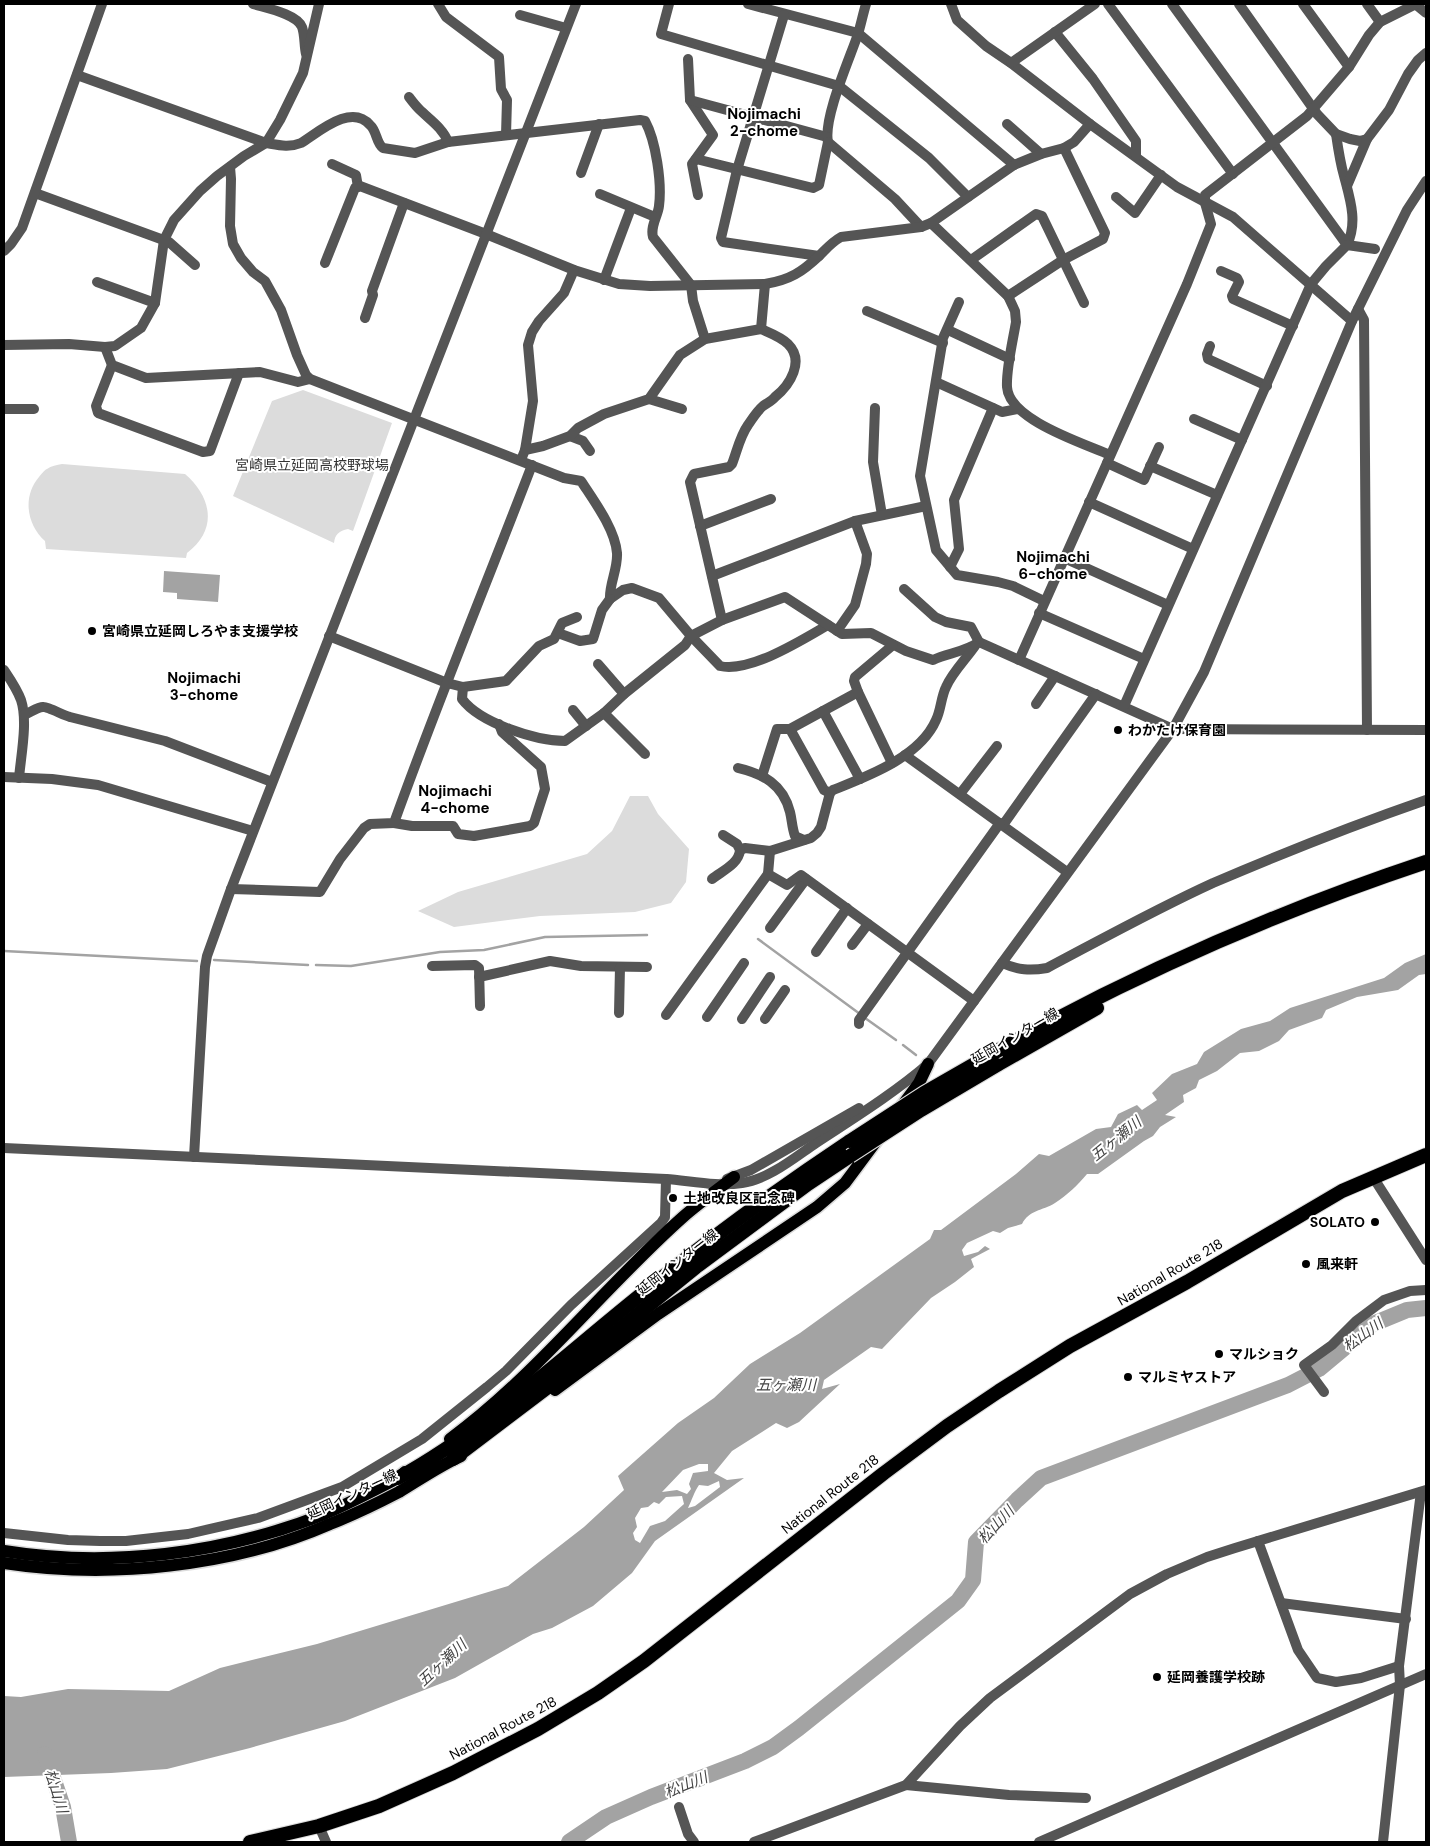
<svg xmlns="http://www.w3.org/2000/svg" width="1430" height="1846" viewBox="0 0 1430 1846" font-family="'DM Sans','Noto Sans JP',sans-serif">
  <rect width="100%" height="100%" fill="#fff"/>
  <g fill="#dcdcdc">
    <path d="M303,390L392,423L353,531L348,529C339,531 335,534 334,543L233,496L272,401Z"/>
    <path d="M62,464L185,474C212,497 218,530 187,553L186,558L46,549L45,541C27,525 22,497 39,477C41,475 44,470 47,469C51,466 57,465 62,464Z"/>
    <polygon points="630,796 648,796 658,814 689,849 686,882 671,903 635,912 540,916 454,927 418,911 458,892 587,854 612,831"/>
  </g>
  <g fill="#a3a3a3" fill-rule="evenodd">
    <polygon points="164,571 220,575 218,602 177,599 177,593 163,592"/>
    <path d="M1426,954V974L1419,975L1398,990L1357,997L1326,1010L1322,1018L1289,1030L1279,1041L1259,1051L1240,1053L1217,1071L1199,1080L1196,1088L1183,1095L1184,1102L1165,1115L1176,1117L1160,1127L1153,1136L1144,1141L1098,1174H1087C1078,1185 1067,1195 1055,1203C1042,1211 1029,1210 1022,1224L1008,1228L1000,1233L993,1231L967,1243L962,1250L964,1256L978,1252L985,1246L990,1249L971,1259L974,1267L955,1282L931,1298L882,1349L871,1347L824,1380L822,1389L840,1384L799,1422L787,1428L776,1423L732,1451L714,1473L727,1480L744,1478L655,1541L632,1573L593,1606L552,1628L533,1634L455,1678L345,1721L250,1748L167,1769L111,1773L4,1777V1696L21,1697L68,1689L169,1691L220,1668L317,1644L508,1586L584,1527L624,1490L618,1476L678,1423L714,1398L750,1364L800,1333L930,1239L934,1230H941L1016,1174L1039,1154L1049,1156L1096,1129L1111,1127L1118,1114L1137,1105L1142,1110L1157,1100L1152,1093L1172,1074L1197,1064L1204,1052L1241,1029L1270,1021L1290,1008L1384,978L1405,963ZM699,1464H708V1471L693,1473L689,1484L691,1489L687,1494L677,1490L662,1492L683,1470ZM719,1481L720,1487L695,1506L688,1508C692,1500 694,1492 699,1485L708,1486ZM682,1496L684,1504L665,1521L650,1526L640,1543L635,1540L633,1533L637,1527L635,1518L641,1508L648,1507L654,1502L659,1504L666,1497Z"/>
  </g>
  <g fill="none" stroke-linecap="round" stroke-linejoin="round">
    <g stroke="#a3a3a3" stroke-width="2.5">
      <polyline points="758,939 860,1014"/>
      <polyline points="4,951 197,961"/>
      <polyline points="214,960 308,965"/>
      <polyline points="316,965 351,966 440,952 484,950 545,937 647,935"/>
      <polyline points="865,1018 896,1040"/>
      <polyline points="903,1045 916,1055"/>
    </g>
    <g stroke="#a3a3a3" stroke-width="16">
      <polyline points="45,1754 63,1807 69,1842"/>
      <polyline points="569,1842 606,1817 651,1797 745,1761 773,1747 799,1728 958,1601 973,1580 976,1542 1017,1500 1041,1478 1288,1385 1319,1369 1373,1324 1407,1310 1426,1308"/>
    </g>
    <g stroke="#dbdbdb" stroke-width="15">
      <g id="major">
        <polyline points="902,1106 919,1083 928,1064"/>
        <polyline points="555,1390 658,1314 817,1207 845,1183 877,1140"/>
        <path d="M450,1439C537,1375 603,1288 683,1217C699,1203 717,1190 734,1177"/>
        <path d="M4,1551C109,1568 223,1554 322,1515C348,1504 373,1491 398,1478L405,1472"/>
        <path d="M4,1563C109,1579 232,1567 330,1524C353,1515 376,1504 399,1492C419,1480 439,1466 461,1456"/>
      </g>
    </g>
    <g stroke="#dbdbdb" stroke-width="16">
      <g id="highway">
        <path d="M999,1050C1135,974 1279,911 1426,862"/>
        <polyline points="997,1065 1097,1008"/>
        <polyline points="453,1459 552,1384 696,1267 808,1184 850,1156"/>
        <path d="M398,1478C490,1427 566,1354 648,1289C713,1236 781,1187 850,1141"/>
        <polyline points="250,1842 319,1826 379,1806 453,1773 538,1729 598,1693 644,1661 884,1473 947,1426 999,1391 1070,1346 1187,1282 1342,1191 1426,1155"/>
      </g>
    </g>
    <g stroke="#555" stroke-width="10">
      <path d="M253,4C266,8 297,14 302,27C305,35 304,46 306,54"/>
      <polyline points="438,4 446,17 499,57 501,89 507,100 506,135"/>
      <polyline points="669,4 661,34 839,86 929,158 968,197"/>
      <polyline points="748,4 858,33 1014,165"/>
      <path d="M866,4C863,14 861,24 858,34C850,58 823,118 828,142L895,199L921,227"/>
      <polyline points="951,4 957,20 986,46 1011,63 1090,124 1177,187 1233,217 1352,321"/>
      <polyline points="1108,4 1233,174"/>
      <path d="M1172,4L1347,245C1358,222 1350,199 1344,176C1340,162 1338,148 1336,134"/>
      <polyline points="1239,4 1317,114 1336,134 1350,139 1360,141 1367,139 1389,110 1408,74 1418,60 1426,53"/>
      <polyline points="1303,4 1349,67"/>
      <polyline points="1367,4 1380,22"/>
      <polyline points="1415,4 1426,13"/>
      <polyline points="520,15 566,28"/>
      <polyline points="784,15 737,170 721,238 723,242 819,256"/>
      <polyline points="1055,32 1093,79 1136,141 1136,156"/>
      <polyline points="688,59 690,100 713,135 692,164 698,195"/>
      <polyline points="1011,63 1095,4"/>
      <path d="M77,75L266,143C278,145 289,148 301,143C319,132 351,103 370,125C377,131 376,143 383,148L415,153L448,142L640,120L645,121C656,141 662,183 659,206C658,216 650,226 653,237L691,285L693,301L705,339"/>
      <path d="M409,97C412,101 415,105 419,109C429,119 443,128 448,142"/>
      <polyline points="690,100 827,137"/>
      <polyline points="1007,124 1041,154"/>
      <polyline points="696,159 813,188 819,185 828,142"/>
      <polyline points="332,164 356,175 358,187"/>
      <path d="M230,167L231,179L230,226L233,244L241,258L253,272L265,281L281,310L297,355L306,375L310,379L564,478L581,481C594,501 615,529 617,553C618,569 609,584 610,599L623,590L632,588L659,598L691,636L720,666C750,673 802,640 828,625"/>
      <polyline points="581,173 599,124"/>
      <polyline points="1347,186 1367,139"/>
      <polyline points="35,193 169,242 195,265"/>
      <polyline points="600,194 655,217"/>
      <polyline points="1116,197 1135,213 1161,175"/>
      <polyline points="931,223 1008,296 1063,260 1103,239 1105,233 1064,148"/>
      <polyline points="4,251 11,244 22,228 102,4"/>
      <polyline points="971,260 1036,214 1042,216 1084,303"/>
      <path d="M325,263L355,188L360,186L486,234L574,270L619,284L650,286L765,284C790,280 802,272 820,255C827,248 832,242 841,237L921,227L931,223L1014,165L1041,154L1064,148L1074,142L1090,124"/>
      <polyline points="1221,271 1237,278 1239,282 1232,296 1233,299 1293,326"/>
      <polyline points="604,280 631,208"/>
      <polyline points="97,282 155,303"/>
      <path d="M1008,296L1015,311L1016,322C1013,340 1006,369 1007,387C1009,420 1083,443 1110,455"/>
      <polyline points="959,302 943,338 920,476 936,550 957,575 998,582 1013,586 1044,601"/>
      <polyline points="1358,309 1364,320 1367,730"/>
      <polyline points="867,311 943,343"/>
      <polyline points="365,318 373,295 372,291 404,203"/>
      <polyline points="948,330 1010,359"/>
      <polyline points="4,345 69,344 105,347 115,346 141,328 155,303 164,240 174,220 200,191 217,176 244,156 266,143 280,120 303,73 319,4"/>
      <polyline points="1210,346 1207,354 1208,359 1267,386"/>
      <polyline points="105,347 112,365 146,378 260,372 298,382 310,379"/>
      <polyline points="112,365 96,406 98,413 203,452 210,451 239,373"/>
      <polyline points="936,382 1002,412 1018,409"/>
      <polyline points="649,399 682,409"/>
      <polyline points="875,408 873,462 882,515"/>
      <polyline points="4,409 34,409"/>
      <polyline points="1194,419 1242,440"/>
      <polyline points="570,436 583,441 590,451"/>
      <polyline points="525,450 533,401 528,345 532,332 539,321 564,293 574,270"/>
      <polyline points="521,460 525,450 543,446 570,436 578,428 604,414 649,399 680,355 705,339 761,329 765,284"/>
      <polyline points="1107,463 1144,480 1159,447"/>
      <polyline points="1150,466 1217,495"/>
      <polyline points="1089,502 1193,549"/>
      <polyline points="700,526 771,499"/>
      <polyline points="1064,558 1168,605"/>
      <polyline points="950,567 959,549 954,500 993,408"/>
      <polyline points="712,576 855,521 926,506"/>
      <polyline points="904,589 935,617 946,622 971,627 979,642 1173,729 1426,730"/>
      <polyline points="1039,613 1144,659"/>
      <path d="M722,620L690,482L694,474L729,467L732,464C737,451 740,436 748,425C752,419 757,411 763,406C767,403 772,401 775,397C790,385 805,361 788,344C781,337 770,333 761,329"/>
      <polyline points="837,631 855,605 866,564 867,554 855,521"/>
      <polyline points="558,633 580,641 593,639 602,610 610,599"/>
      <polyline points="329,636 447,683 463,687 506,681 539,646 554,639 562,623 577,617"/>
      <polyline points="1019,660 1187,284 1211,224 1205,203 1205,195 1307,116 1349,67 1369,35 1380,22 1416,4"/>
      <polyline points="598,664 624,694"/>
      <path d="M4,670C10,679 17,689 21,700C28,721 21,755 19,778"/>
      <path d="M463,687L462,699C480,723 536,741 565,741L604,713L624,694L685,645L691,636L722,620L785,597L842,634L871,633L906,651L933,660C948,653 965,652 979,642"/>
      <polyline points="1036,704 1055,676"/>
      <polyline points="1124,706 1311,284 1326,266 1347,245 1375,249"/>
      <polyline points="573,710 586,726"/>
      <polyline points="823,711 860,779"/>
      <polyline points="604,713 645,754"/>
      <path d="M24,715C30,713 37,707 43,707C46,706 65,716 70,717L165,741L272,782"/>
      <polyline points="790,729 824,790 830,793"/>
      <polyline points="905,755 1067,872"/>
      <polyline points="892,763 858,692 854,681 855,677 893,645"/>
      <path d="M738,768C763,774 783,784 790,812C792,820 792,828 795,836L804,840"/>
      <polyline points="762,776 777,729 790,729 858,692"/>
      <polyline points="4,777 52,779 98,785 253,831"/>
      <polyline points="960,794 997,746"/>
      <polyline points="394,823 412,826 453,826 458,834 474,836 530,826 534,823 545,789 541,767 502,732 499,724"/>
      <polyline points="1003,825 1096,694"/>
      <path d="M740,850L745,848L770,851L811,838L817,833L821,827L830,793L833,790C868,776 920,757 936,720C941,710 941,697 946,687C952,673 966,659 975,646"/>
      <polyline points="768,874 770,851"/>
      <path d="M712,879C722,871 739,864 740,850L737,844L723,835"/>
      <path d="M231,889L320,892L340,859L364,828L370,824L394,823C437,703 486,585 532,465"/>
      <polyline points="770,928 806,879"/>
      <polyline points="852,945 868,924"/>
      <polyline points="816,952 847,908"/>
      <path d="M1002,963C1018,970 1030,971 1047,968C1102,939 1156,909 1213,883C1283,853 1354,825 1426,800"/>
      <polyline points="432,966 475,965 479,968 480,1006"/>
      <polyline points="479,977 550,961 581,966 647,967"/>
      <polyline points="619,1013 620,967"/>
      <polyline points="666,1015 768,874 787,885 801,875 974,1001"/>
      <polyline points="707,1017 744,963"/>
      <polyline points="742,1019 770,977"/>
      <polyline points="765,1019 785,990"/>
      <polyline points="859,1024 859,1020 1000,823"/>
      <path d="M4,1148L666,1179C691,1181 718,1187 742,1183C769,1179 794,1158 816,1143C854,1118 893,1094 928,1064L1173,729L1204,672L1352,321L1407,210L1426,181"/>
      <polyline points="194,1157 205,967 207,956 231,889 576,4"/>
      <polyline points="1373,1177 1426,1260"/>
      <polyline points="727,1179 751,1170 859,1108"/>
      <polyline points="1324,1392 1304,1365 1332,1345 1356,1321 1384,1300 1410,1291 1426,1290"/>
      <polyline points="4,1533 68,1540 100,1541 126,1541 188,1534 258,1518 342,1487 422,1439 487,1387 506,1371 571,1305 661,1223 665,1217 666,1179"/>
      <polyline points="1258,1541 1298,1650 1317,1678 1336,1682 1361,1678 1399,1666"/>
      <polyline points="1281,1603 1406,1619"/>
      <polyline points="906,1785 1009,1795 1086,1798"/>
      <polyline points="679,1807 688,1834 694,1842"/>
      <polyline points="319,1826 326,1842"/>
      <polyline points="754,1842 906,1785 960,1726 990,1698 1130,1594 1167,1574 1207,1557 1235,1548 1426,1490"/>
      <polyline points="1039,1842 1426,1674"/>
      <polyline points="1383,1842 1400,1685 1399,1666 1421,1492"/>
    </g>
    <use href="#major" stroke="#000" stroke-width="12"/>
    <use href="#highway" stroke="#000" stroke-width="14"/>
    <g stroke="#dbdbdb" stroke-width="16" stroke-linecap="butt">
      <g id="highway-bridge">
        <polyline points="850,1141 924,1093 999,1050"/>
        <polyline points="850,1156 921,1110 997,1065"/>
      </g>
    </g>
    <use href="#highway-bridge" stroke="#000" stroke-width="14"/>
  </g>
  <g fill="#000" stroke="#fff" stroke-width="2">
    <circle cx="92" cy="631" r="5"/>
    <circle cx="1118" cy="730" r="5"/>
    <circle cx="673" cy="1198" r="5"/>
    <circle cx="1375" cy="1222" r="5"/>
    <circle cx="1306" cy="1264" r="5"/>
    <circle cx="1219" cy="1354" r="5"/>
    <circle cx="1128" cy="1377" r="5"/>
    <circle cx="1157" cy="1677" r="5"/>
  </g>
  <g text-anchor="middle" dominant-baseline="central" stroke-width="4" stroke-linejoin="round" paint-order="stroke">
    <g font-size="14" fill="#333" stroke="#fff">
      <text x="312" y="465">宮崎県立延岡高校野球場</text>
    </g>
    <g font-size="14" font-weight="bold" fill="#000" stroke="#fff" text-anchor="start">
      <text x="102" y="631">宮崎県立延岡しろやま支援学校</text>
      <text x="1128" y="730">わかたけ保育園</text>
      <text x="683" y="1198">土地改良区記念碑</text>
      <text x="1365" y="1222" text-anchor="end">SOLATO</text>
      <text x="1316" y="1264">風来軒</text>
      <text x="1229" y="1354">マルショク</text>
      <text x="1138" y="1377">マルミヤストア</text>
      <text x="1167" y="1677">延岡養護学校跡</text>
    </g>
    <g font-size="14" fill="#000" stroke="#fff">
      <text transform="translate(1015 1036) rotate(-30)">延岡インター線</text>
      <text transform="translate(677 1262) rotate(-38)">延岡インター線</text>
      <text transform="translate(1170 1272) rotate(-30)">National Route 218</text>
      <text transform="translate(352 1494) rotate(-25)">延岡インター線</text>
      <text transform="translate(830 1494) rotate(-38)">National Route 218</text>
      <text transform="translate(503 1728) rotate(-28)">National Route 218</text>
    </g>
    <g font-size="15" font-weight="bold" fill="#000" stroke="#fff">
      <text x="764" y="114">Nojimachi<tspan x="764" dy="17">2-chome</tspan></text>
      <text x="1053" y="557">Nojimachi<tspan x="1053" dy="17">6-chome</tspan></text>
      <text x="204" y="678">Nojimachi<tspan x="204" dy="17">3-chome</tspan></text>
      <text x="455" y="791">Nojimachi<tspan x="455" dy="17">4-chome</tspan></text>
    </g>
    <g font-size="15" font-style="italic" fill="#444" stroke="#fff">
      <text transform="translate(1116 1139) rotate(-39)">五ヶ瀬川</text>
      <text transform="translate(1363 1335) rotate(-36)">松山川</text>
      <text x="786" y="1385">五ヶ瀬川</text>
      <text transform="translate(996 1525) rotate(-47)">松山川</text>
      <text transform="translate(442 1663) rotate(-43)">五ヶ瀬川</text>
      <text transform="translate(686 1785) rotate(-22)">松山川</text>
      <text transform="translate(56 1791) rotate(73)">松山川</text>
    </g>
  </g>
  <rect width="1430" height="1846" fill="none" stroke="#000000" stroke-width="10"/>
</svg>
